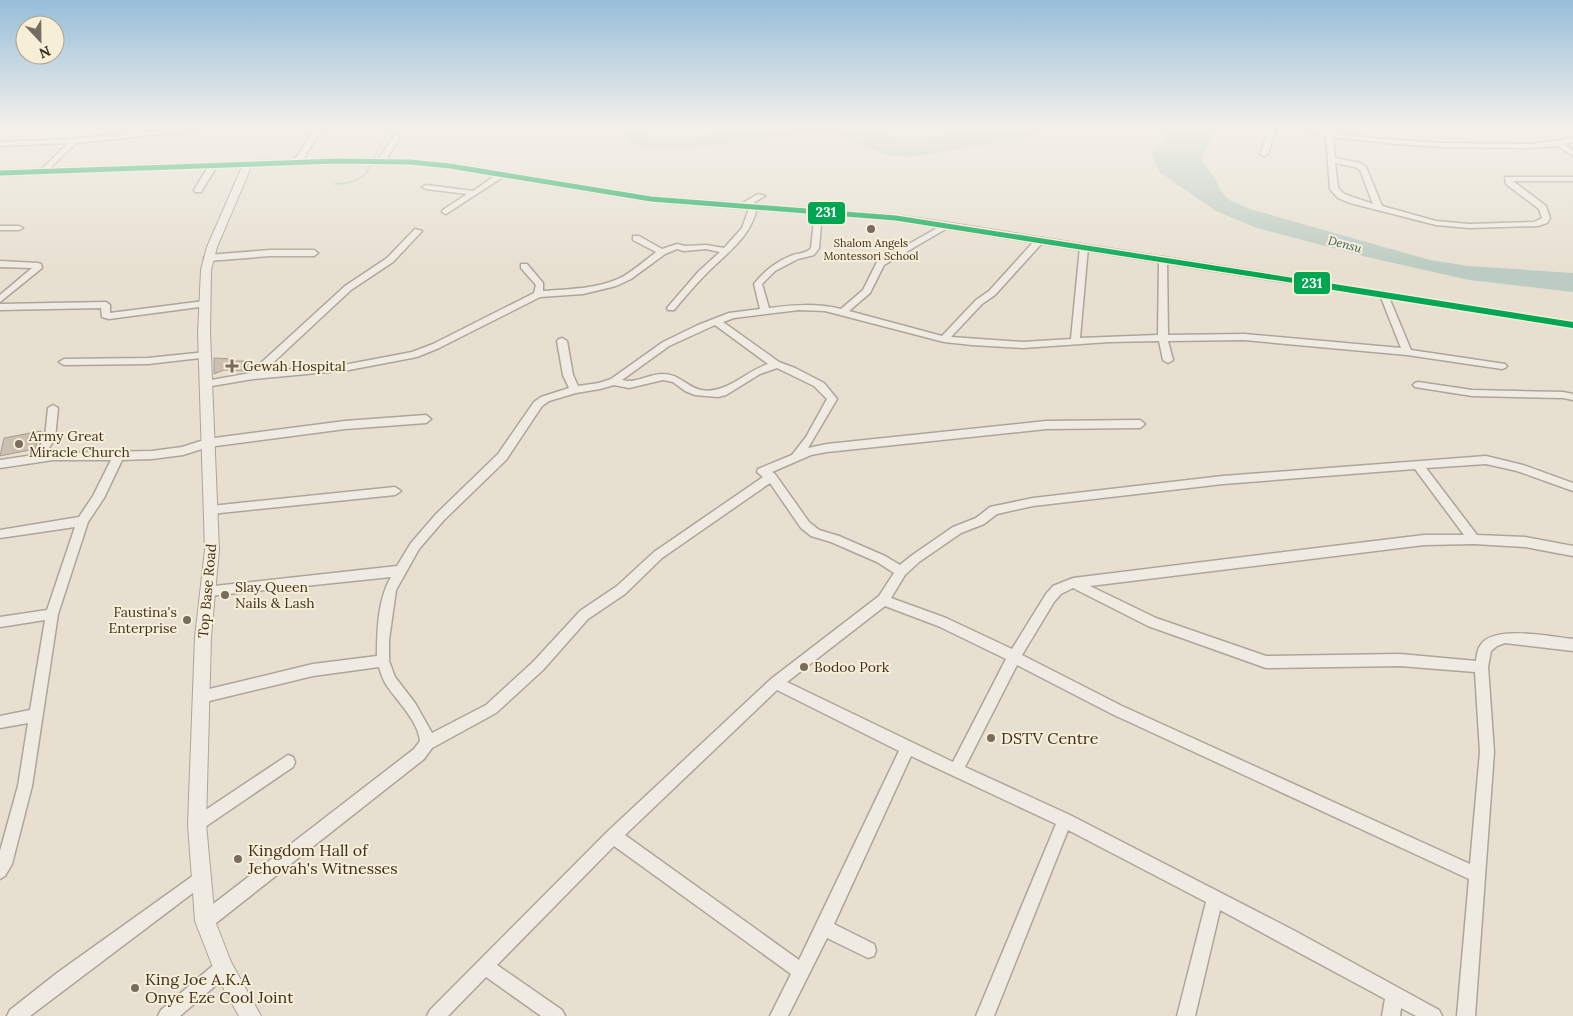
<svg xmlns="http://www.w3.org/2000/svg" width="1573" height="1016" viewBox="0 0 1573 1016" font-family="Lora,serif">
  <rect width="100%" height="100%" fill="#e7e0d1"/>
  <g fill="#bcccc2">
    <path d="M623,128H642L648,137H696L745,128H868C902,146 955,133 991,128C1007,126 1025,128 1042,128L1041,132L1027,138L911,157L889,156L860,145L847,137L831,132L799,134L755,141L683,148L639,147L626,141L622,130Z"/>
    <polygon points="1165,128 1216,128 1201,160 1216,180 1220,190 1229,200 1250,209 1430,260 1468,266 1573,273 1573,292 1469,280 1367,257 1257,228 1216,211 1159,172 1152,154 1163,139"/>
  </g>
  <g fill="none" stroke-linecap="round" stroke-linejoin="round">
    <g stroke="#bcccc2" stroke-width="2">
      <polyline points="373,159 391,128"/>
      <path d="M335,184C352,183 365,181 371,163"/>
    </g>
  </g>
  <g fill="#cbbfb2" stroke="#a89c90">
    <polygon points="214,358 232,359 231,361 253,361 247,371 224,370 214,374"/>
    <polygon points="41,431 35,449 0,456 4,438"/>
  </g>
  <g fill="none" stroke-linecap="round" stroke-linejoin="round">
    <g stroke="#ada599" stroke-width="3">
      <g id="minor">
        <polygon points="179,128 202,128 199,130 76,143 45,173 42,173 42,169 68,143 0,146 0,142 74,139"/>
        <polygon points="312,128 319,128 321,131 300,164 294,164 293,162 314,131"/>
        <polygon points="1270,128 1276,128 1268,154 1264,156 1260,154"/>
        <path d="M1295,128H1308L1370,138L1444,143L1533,144L1573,138V142L1565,144L1573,151V156L1558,146L1523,148L1444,147L1395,144L1333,137L1335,158L1360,163L1366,167L1382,206L1436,221L1469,224L1534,222L1542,218L1539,209L1506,184L1505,177H1573V181H1513L1546,206L1550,218L1547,223L1538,226L1469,228L1436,225L1350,203L1338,198L1330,189L1326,136ZM1335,163L1355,167L1360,170L1373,204L1344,194L1338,188Z"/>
        <polygon points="394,136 400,137 384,163 378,163 377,161"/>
        <polygon points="210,164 217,166 201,192 195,192 194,190"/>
        <polygon points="499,173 506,175 446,214 442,212 443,210 467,194 426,189 422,187 426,185 473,191"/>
        <polygon points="758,194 765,196 743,209 736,207"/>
        <path d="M750,206L757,208C750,239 726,253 705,275C694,286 684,298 674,310H668L667,308L699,271L720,252L706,249L684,251L677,249L665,254L631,279L616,286L583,294L540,297L439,348L417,357L349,370L253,379L206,387L201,384L206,381L250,373L345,286L387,258L415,229L422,231L393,262L351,290L263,372L349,364L412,352L433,344L534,293L536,285L521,268V264H527L543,283V291C570,289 600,289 624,276C635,269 646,260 656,252L633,240V236H639L662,249L677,244L685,246L706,245L724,248L742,228Z"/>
        <path d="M815,211L822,213L819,248L814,255L798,259L775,271L762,284L769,308C794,305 816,303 841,309L863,290L877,262L946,223L950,225L949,227L884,265L870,293L849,311L942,336L976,300L989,291L1037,238H1043V242L995,295L982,304L951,337L1023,342L1071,339L1080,247L1084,245L1088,247L1080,338L1158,335L1159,260L1163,257L1167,260L1168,335L1244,334L1401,348L1380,295L1384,292L1388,295L1411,350L1505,364L1507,366L1505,368L1502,369L1407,355L1244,340L1168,341L1173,360L1168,363L1163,360L1159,341L1109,342L1023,348L972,345L944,342L825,311L799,310L734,318L723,322L779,362L795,368L824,383L837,399L808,448L827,444L1046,421L1140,420L1145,424L1140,428L1046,429L827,452L811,455L772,472L775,474L809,522L819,530L839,536L885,556L900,565L911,556L953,527L976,518L990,507L1033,498L1223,476L1486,456L1523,465L1573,483V491L1517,471L1486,464L1426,468L1477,535L1525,537L1573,546V556L1525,547L1474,544L1424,545L1090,586L1156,618L1266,656L1400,654L1476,661C1477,656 1477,650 1480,646C1492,624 1551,637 1573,639V651L1505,643L1497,646L1491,651L1488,667L1494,752L1475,1016H1457L1469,879L1112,714L1017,665L965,767L1070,815L1295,931L1439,1010L1442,1016H1416L1401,1008L1400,1016H1382L1385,999L1220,910L1195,1016H1177L1206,902L1068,830L994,1016H976L1056,824L911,756L834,924L874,944L876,950L874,956L868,958L827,938L788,1016H770L791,974L614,846L497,965L562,1010L565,1016H541L486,977L448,1016H427L430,1010L608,831L771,679L879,596L894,573L877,562L831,542L811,536L801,528L770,483L662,558L625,594L588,619L543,670L496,713L432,748L424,759L211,927L205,929L199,927L197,921L199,915L414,749L420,741C418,721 398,702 387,686C383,680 381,674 379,667L313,676L201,703L196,701L194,697L196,693L201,691L313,664L377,656C377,630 378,599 391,577L209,596L205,595L203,591L205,587L397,566L411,543L436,514L498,454L534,402L541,397L569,388L563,375L557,341L559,339L562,338L567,341L573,375L578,386L599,383L611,379L663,342L698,325L729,313L760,309L754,284C764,271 777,261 793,255C799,253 806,254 811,248ZM715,325L768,364C746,371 725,395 701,390C687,387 679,374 663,374C648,374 636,384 622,380L669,346ZM777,368L814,386L827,399L806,437L792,455L758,469L757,472L763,477L654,552L617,586L580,611L533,662L486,705L432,733L415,703L395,677L389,661V640L396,590L419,549L444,520L506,460L542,406L549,401L576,393L600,389L614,385L629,388L663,380L673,382L685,391L695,395L718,397L726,395L760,374ZM1415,469L1464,535H1424L1073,578L1053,586L1046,594L1012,649L946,618L891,598L905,575L919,562L961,533L984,524L997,514L1033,506L1223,484ZM1073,588L1148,626L1266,668L1400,666L1475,672L1480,752L1470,864L1122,706L1022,655L1054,602L1061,594ZM885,606L938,626L1006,659L953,762L787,682ZM777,690L899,751L799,960L625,835Z"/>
        <polygon points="0,226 19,226 23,228 19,230 0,230"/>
        <polygon points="270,250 314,250 318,253 314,256 270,256 208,261 204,258 208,255"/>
        <polygon points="0,261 38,263 41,264 42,268 0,302 0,295 32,268 0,267"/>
        <polygon points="204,301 207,302 207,306 109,319 102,317 101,308 0,310 0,304 106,302 110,305 110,313"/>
        <polygon points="206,352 209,353 209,357 148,364 64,365 59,362 64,359 148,358"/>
        <polygon points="1418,382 1472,390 1563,392 1573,394 1573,400 1563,398 1472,396 1415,387 1413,385 1415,383"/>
        <polygon points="53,405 58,408 55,438 46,453 152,451 182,447 207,439 345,421 426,415 431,419 426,423 345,429 208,447 183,455 152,459 122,460 104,498 88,522 58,614 32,786 12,864 5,876 0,879 0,851 18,786 28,723 0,728 0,716 30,710 45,620 0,627 0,617 47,610 75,527 0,538 0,530 79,517 93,496 111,460 53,460 0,468 0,460 34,455 45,438 48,408"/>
        <polygon points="395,487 401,491 395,495 211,514 207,513 205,510 207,507 211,506"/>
        <polygon points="288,755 293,757 295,762 293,767 202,829 197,831 192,829 190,824 192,819"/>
        <polygon points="201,870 206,873 209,878 206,883 30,1016 7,1016 10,1010 57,973"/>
        <polygon points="223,960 229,962 231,968 229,974 180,1016 158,1016 161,1010 217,962"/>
      </g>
    </g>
    <g stroke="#ada599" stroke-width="2">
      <polygon id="tertiary" points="337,158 410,159 450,163 651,196 896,215 933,220 1573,322 1573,328 896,221 651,202 450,169 410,165 337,164 251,167 217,247 211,270 210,333 219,550 211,637 206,824 215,921 231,962 261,1016 239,1016 216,975 195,921 188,824 195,637 205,550 198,333 201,270 207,247 242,167 0,176 0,170"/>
    </g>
    <use href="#minor" fill="#efebe3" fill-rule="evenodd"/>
    <use href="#tertiary" fill="#efebe3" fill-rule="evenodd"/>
    <g stroke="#f7eed8" stroke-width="8">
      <polyline id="bus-1-far1" points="0,173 337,161 410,162 450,166 651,199 896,218 1303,282"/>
    </g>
    <g stroke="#f7eed8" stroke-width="9">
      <polyline id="bus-1" points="1296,281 1573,325"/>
    </g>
    <use href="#bus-1-far1" stroke="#00a651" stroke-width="5"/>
    <use href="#bus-1" stroke="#00a651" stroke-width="6"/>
  </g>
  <linearGradient id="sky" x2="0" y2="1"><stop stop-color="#96bed9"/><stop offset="0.47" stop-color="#f4f1ea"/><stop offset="1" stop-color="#f4f1ea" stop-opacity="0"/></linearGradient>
  <rect width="1573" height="270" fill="url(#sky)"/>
  <g fill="#786c5e" stroke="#f7eed8" stroke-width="2">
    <circle cx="871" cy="229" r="5"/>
    <path d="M229.5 358.5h5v5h5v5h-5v5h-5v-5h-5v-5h5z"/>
    <circle cx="19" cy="444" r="5"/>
    <circle cx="225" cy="595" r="5"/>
    <circle cx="187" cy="620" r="5"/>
    <circle cx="804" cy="667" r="5"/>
    <circle cx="991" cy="738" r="5"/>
    <circle cx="238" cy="859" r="5"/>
    <circle cx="135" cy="988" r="5"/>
  </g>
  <g text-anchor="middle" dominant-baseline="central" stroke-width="4" stroke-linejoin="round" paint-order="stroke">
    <g font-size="11" fill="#3d2e20" stroke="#f7eed8">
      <text x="871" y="243">Shalom Angels<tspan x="871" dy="13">Montessori School</tspan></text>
    </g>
    <g font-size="12" font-style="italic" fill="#2f5d5a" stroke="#f7eed8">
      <text transform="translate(1345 244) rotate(15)">Densu</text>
    </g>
    <g font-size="14" fill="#3d2e20" stroke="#f7eed8" text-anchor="start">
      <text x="243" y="366">Gewah Hospital</text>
      <text x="29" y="436">Army Great<tspan x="29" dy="16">Miracle Church</tspan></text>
      <text x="235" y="587">Slay Queen<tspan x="235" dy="16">Nails &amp; Lash</tspan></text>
      <text x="177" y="612" text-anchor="end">Faustina's<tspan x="177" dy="16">Enterprise</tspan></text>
      <text x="814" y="667">Bodoo Pork</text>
    </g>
    <g font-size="14" fill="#3d2e20" stroke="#f7eed8">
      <text transform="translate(207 591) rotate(-85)">Top Base Road</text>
    </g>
    <g font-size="16" fill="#3d2e20" stroke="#f7eed8" text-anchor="start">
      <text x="1001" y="738">DSTV Centre</text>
      <text x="248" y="850">Kingdom Hall of<tspan x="248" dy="18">Jehovah's Witnesses</tspan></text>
      <text x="145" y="979">King Joe A.K.A<tspan x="145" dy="18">Onye Eze Cool Joint</tspan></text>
    </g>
  </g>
  <g stroke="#f7eed8" stroke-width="2">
    <rect x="807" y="201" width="39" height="24" rx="5" fill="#00a651"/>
    <rect x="1293" y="271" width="38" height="24" rx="5" fill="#00a651"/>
  </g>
  <g font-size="14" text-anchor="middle" font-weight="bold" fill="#fff">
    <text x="826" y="217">231</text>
    <text x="1312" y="288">231</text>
  </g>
  <g transform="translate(40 40) rotate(158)"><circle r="24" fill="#f7eed8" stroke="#ada18e"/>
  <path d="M0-4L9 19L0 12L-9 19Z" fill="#786c5e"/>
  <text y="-8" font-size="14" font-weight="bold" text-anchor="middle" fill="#3d2e20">N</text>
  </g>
</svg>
